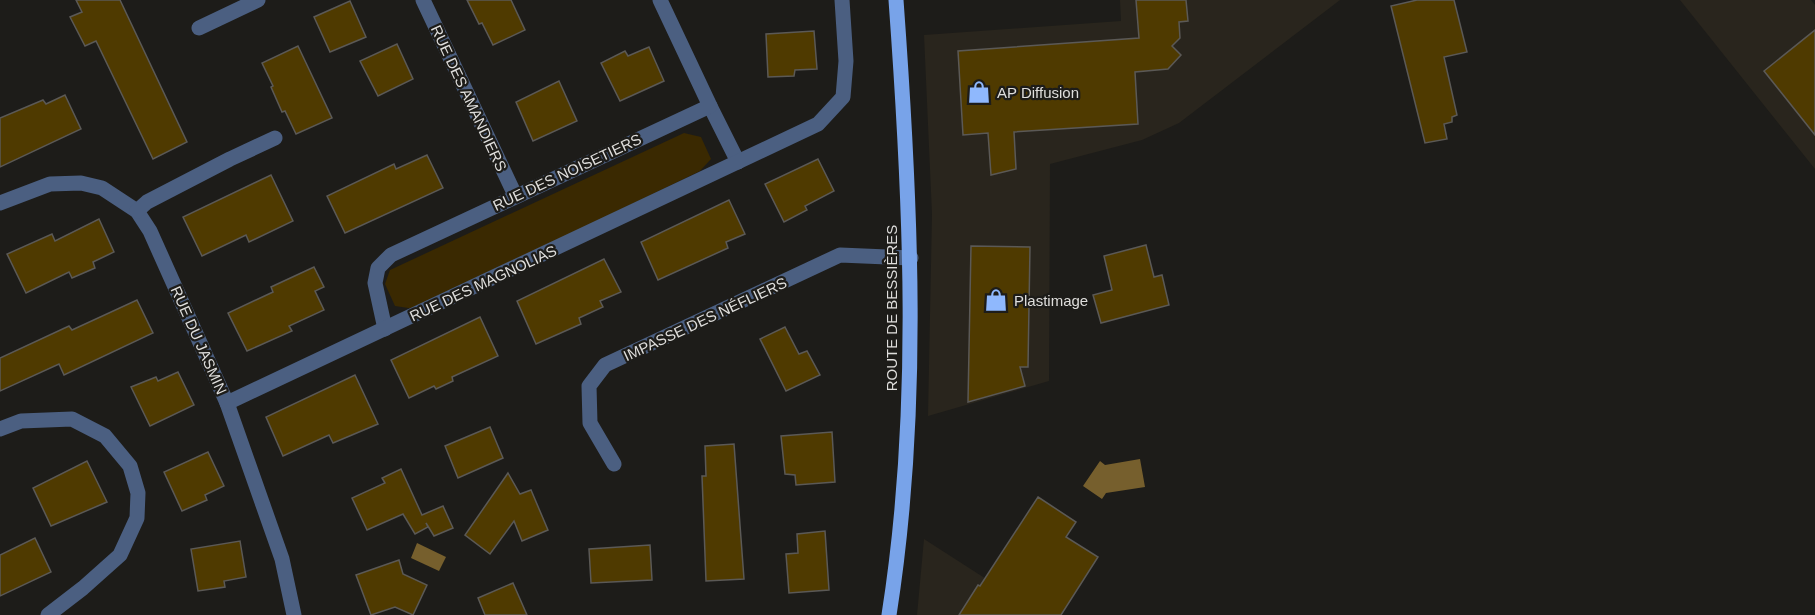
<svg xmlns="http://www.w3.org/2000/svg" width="1815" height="615" viewBox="0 0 1815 615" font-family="Helvetica,sans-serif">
  <rect width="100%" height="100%" fill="#1d1c19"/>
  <g fill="#29251d">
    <polygon points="1120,0 1340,0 1179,123 1142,140 1050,164 1049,381 928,416 932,214 924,35 1121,21"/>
    <polygon points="1680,0 1811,0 1815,5 1815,169"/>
    <polygon points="924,539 1042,615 917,615"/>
  </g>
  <polygon fill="#3a2901" points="684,133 701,137 711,159 700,171 415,309 395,306 385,284 390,270"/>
  <g fill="#765f2d">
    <polygon points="1140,459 1145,487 1106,493 1102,499 1083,486 1100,461 1105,465"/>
    <polygon points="417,543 446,557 439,571 411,558"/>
  </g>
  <g fill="#4f3a00" stroke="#5b5956" stroke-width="1.5">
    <polygon points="76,0 120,0 187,142 153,159 96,41 85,46 70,17 82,12"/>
    <polygon points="467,0 511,0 525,30 493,45 482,23 479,24"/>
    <polygon points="1136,0 1186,0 1188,21 1179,22 1180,38 1172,46 1181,55 1168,69 1135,72 1138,124 1014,132 1016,169 991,175 988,133 963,135 958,51 1139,38"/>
    <polygon points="1417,0 1454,0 1467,52 1444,57 1457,115 1452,117 1452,122 1444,124 1447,139 1425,143 1391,6"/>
    <polygon points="350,1 366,37 330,52 314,17"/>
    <polygon points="1815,30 1815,135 1764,71"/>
    <polygon points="814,31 817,69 795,70 794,76 768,77 766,34"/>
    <polygon points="397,44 413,79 378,96 360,61"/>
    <polygon points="298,46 332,118 296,134 285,111 282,112 271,87 273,86 262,63"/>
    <polygon points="649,47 664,81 620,101 601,63 625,51 628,56"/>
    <polygon points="559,81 577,121 533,141 516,102"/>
    <polygon points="65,95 81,129 0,167 0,118 43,100 46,104"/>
    <polygon points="427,155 443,188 345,233 327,196 394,164 396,169"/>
    <polygon points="818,159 834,191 805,206 807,210 784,222 765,184"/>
    <polygon points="271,175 293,221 249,242 246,235 202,256 183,217"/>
    <polygon points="729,200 745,234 726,242 728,248 658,280 641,242"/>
    <polygon points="99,219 114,252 93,262 95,268 72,278 69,272 26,293 7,254 52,234 55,241"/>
    <polygon points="1146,245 1154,277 1162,275 1169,305 1101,323 1093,295 1112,290 1104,256"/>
    <polygon points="971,246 1030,247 1028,367 1020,367 1025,386 968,402"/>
    <polygon points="604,259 621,292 600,301 603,307 579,318 581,324 536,344 517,301"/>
    <polygon points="314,267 324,287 315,291 324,310 289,326 292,331 247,351 228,313 273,292 271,287"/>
    <polygon points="137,300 153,333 64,375 59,364 0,391 0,358 69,326 72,330"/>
    <polygon points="480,317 498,356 452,377 453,381 436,389 434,386 409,398 391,360"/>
    <polygon points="785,327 799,354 807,351 820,375 786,391 760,339"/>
    <polygon points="178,372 194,405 150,426 131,387 156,377 158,381"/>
    <polygon points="355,375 378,424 333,443 329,435 283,456 266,417"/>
    <polygon points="490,427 503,458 458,478 445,446"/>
    <polygon points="832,432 835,482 796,485 795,475 785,474 781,436"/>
    <polygon points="734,444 744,579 706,581 702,476 706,476 705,446"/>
    <polygon points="208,452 224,486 205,495 207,500 182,511 164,472"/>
    <polygon points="87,461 107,502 51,526 33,488"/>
    <polygon points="401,469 422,515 443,506 453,528 434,536 426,523 428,527 415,534 403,514 367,530 352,498 385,483 382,478"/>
    <polygon points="508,473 520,494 531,490 548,530 522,541 514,521 490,554 465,535"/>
    <polygon points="1038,497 1076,522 1066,537 1098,557 1061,615 959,615 978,585 980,586"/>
    <polygon points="825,531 829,590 789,593 786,554 798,553 797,534"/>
    <polygon points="35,538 51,572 0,596 0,555"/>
    <polygon points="240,541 246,577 224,581 225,587 198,591 191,549"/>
    <polygon points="650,545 652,580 591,583 589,549"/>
    <polygon points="399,560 403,574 427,585 413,615 395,607 371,615 356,575"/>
    <polygon points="513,583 527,615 485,615 478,598"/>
  </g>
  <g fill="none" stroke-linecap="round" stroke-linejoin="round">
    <g stroke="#4b5f81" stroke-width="15">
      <polyline points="423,0 515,195"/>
      <polyline points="199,28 258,0"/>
      <polyline points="710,106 738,162"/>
      <polyline points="0,203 50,184 81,183 102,188 137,211 150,231 227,403 282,559 294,615"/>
      <polyline points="137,211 147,202 230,159 275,138"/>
      <polyline points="385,329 375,283 378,268 391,255 710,106 660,0"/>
      <polyline points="227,403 818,124 843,97 846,61 842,0"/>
      <polyline points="0,429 21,421 72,419 105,436 130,466 138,493 137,518 120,555 83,588 48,615"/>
      <polyline points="614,464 590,423 589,386 605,365 840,255 911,258"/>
    </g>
    <path stroke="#78a3e9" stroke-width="15" d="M889,615C921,411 911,205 896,0"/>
  </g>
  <defs>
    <g id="shop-bare" transform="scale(1.8)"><path d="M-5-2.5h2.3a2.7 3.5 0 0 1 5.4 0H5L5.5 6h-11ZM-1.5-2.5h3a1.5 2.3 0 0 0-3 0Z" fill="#8fb8fd" stroke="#1d1c19" stroke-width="2.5" paint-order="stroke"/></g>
  </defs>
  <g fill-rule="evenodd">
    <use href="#shop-bare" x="979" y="92"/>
    <use href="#shop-bare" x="996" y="300"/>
  </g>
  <g text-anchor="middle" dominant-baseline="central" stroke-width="4.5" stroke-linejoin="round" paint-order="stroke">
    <g font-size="15" fill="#dfdedc" stroke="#1d1c19" text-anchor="start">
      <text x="997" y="92">AP Diffusion</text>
      <text x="1014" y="300">Plastimage</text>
    </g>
    <g font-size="15" fill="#dfdedc" stroke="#1d1c19">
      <text transform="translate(469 98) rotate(65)">RUE DES AMANDIERS</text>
      <text transform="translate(567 172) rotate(-25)">RUE DES NOISETIERS</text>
      <text transform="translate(483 283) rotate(-25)">RUE DES MAGNOLIAS</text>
      <text transform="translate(891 308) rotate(-90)">ROUTE DE BESSIÈRES</text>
      <text transform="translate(705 319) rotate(-25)">IMPASSE DES NÉFLIERS</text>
      <text transform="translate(199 340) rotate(66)">RUE DU JASMIN</text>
    </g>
  </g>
</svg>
